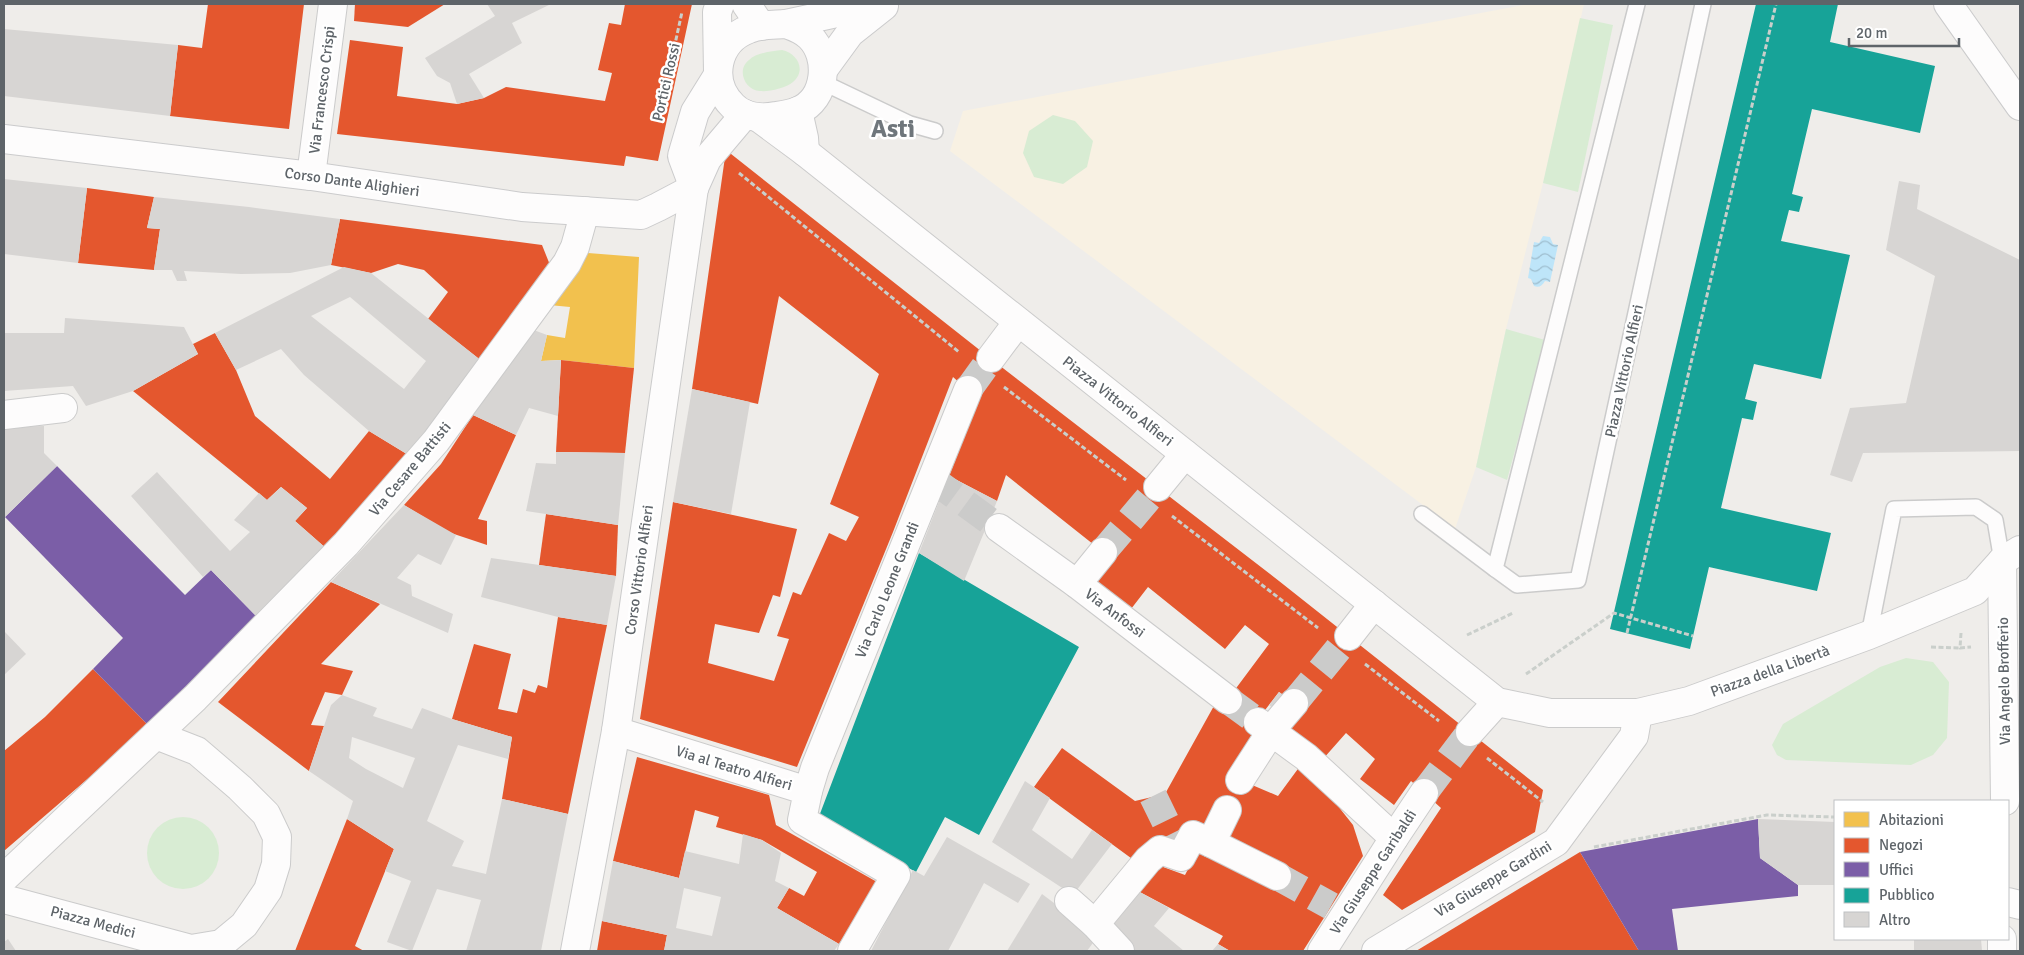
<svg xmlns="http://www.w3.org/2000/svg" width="2024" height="955" viewBox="0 0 2024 955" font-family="Signika,sans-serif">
  <defs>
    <pattern id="water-waves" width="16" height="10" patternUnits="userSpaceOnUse" patternTransform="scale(1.25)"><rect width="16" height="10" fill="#bee5f9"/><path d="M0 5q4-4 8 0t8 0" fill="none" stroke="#9ebdce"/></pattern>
  </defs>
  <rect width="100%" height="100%" fill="#efedea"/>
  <polygon fill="#f8f1e3" points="1528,4 1584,4 1543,183 1506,329 1476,467 1455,529 950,151 963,111"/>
  <g fill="#d8ecd3">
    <polygon points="1580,18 1613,25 1578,192 1543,183"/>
    <path d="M782,50C797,53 807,70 793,82C786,88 769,92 760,91C745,90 736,70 749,60C756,53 772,51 782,50Z"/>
    <polygon points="1053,115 1075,121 1093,141 1087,167 1063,184 1034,177 1023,153 1029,131"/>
    <polygon points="1506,329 1545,340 1507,480 1476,467"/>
    <polygon points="1906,658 1933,662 1949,682 1947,738 1933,755 1911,765 1786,760 1777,755 1772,745 1783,724 1880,667"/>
    <circle cx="183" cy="853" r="36"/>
  </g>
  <path fill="url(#water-waves)" d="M1543,236L1550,237L1553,244L1558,245L1550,282L1545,281C1542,286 1539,288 1534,286L1531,279L1528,278L1534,242L1539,243Z"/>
  <polygon fill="#f2c14e" points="588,253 639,257 634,368 561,360 541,361 547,335 565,338 570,307 549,305"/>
  <g fill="#e4572e">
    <polygon points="208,4 304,4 289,129 170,116 178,45 202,48"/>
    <polygon points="355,4 445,4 408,27 354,21"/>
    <polygon points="625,4 692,4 658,161 626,156 624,166 337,134 350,40 403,47 397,96 457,104 484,98 506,87 605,101 612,73 598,70 609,23 621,25"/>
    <polygon points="726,150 986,355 1279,581 1543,790 1535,832 1402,910 1383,895 1441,808 1411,781 1394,805 1360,779 1375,759 1346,733 1323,759 1283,729 1301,708 1279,692 1262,714 1234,691 1269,644 1245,625 1225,649 1148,587 1131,609 1095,581 1103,552 1006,475 997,501 949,476 979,400 953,377 893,532 797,767 640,719 673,502 797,529 780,597 773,595 759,633 715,624 708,663 774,681 789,639 777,636 793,592 801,595 829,533 846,541 859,517 830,504 879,374 779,296 758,404 692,389"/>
    <polygon points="87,188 154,197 147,228 160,229 154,270 78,263"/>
    <polygon points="340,219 542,245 552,270 483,362 428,319 448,292 424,270 398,264 371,273 331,265"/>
    <polygon points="215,333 236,370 255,416 330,479 369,431 410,456 328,550 295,521 307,508 281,487 267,500 133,391 198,354 193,344"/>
    <polygon points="561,360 634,368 625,453 556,452"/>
    <polygon points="473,415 516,435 478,519 487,521 487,545 448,532 404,505 441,464"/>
    <polygon points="546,514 618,525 616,576 539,565"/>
    <polygon points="331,582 380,604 321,664 353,671 342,695 325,692 311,725 324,726 309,771 218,702"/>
    <polygon points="558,617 607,625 568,814 502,799 512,737 452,719 474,644 511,654 498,709 517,713 523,689 535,693 538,685 547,688"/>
    <polygon points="93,669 149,726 4,851 4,751 45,717"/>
    <polygon points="1215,704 1254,730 1231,776 1278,796 1303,762 1353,825 1363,856 1303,951 1230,951 1218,944 1223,936 1136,890 1155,864 1185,875 1208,830 1184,824 1174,839 1161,835 1135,861 1034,787 1062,748 1135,801 1165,794"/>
    <polygon points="637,757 769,795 776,825 877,882 839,944 777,908 789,888 804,896 817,872 762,840 716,827 719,817 695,810 679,878 613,861"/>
    <polygon points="347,819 394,849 355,946 364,951 295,951"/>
    <polygon points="1580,852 1639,951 1416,951"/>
    <polygon points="602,921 667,935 664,951 597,951"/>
  </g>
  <g fill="#7b5ea7">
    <polygon points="57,466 185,595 211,570 258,618 149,726 93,669 123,638 5,517"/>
    <polygon points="1758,819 1760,858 1798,885 1798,896 1672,909 1678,951 1639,951 1580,852"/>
  </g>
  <g fill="#17a398">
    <polygon points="1756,4 1838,4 1830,42 1935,66 1920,133 1812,109 1792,194 1803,197 1799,212 1789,210 1781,241 1850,255 1821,379 1754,364 1745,399 1757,402 1753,420 1742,418 1721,508 1831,533 1817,591 1709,567 1690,649 1610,629"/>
    <polygon points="919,553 1079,647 979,835 945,817 916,872 818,819"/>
  </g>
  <g fill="#d7d5d3" fill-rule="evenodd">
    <polygon points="487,4 551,4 512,23 522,43 469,74 484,98 457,104 450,83 437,76 425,58 495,16"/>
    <polygon points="4,29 178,45 170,116 4,96"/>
    <polygon points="4,179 87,188 78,263 4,254"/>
    <polygon points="1899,181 1920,185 1917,209 2020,260 2020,451 1863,453 1852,482 1830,475 1850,408 1906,403 1935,276 1886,250"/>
    <polygon points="154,197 249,207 340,219 331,265 290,273 241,274 184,271 187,281 177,281 172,270 154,270 160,229 147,228"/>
    <path d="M344,267L371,273L483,362L410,456L369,431L304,375L281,349L236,370L215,333ZM350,297L426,361L404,389L311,316Z"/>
    <polygon points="65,318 184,327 198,354 133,391 86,406 73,386 4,391 4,333 64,333"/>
    <polygon points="531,329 547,335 541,361 561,360 558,416 529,408 516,435 473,415"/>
    <polygon points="692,389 750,402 731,514 673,502"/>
    <polygon points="44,426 44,453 57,466 5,517 4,427"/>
    <polygon points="556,452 625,453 618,525 526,511 536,463 556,464"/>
    <polygon points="157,472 230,551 250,532 234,520 259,493 267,500 281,487 307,508 295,521 328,550 258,618 211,570 203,577 131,496"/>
    <polygon points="949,476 997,501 964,581 919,553"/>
    <polygon points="404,505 456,535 441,565 418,554 397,578 411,585 412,596 453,614 448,633 331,582"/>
    <polygon points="491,558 616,576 607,625 558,617 481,597"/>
    <polygon points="4,631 26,654 4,675"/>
    <polygon points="1234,691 1262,714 1254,730 1222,708"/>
    <polygon points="1279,692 1289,699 1273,708 1269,705"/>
    <path d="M342,695L377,708L373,716L412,729L422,708L452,719L512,737L508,759L458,745L427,821L464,841L452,866L486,874L502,799L568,814L541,951H466L481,900L437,889L412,951L387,942L411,881L385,871L394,849L347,819L353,801L309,771L331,705ZM352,737L415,758L403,788L366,769L349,758Z"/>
    <polygon points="1025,781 1050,798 1032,830 1072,859 1092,830 1112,844 1073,895 992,842"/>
    <polygon points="1758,819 1835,822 1835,885 1798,885 1760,858"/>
    <path d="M743,834L762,840L781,853L775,881L789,888L777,908L839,944L834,951H664L667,935L602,921L613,861L679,878L685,851L739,864ZM684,888L721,897L712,936L676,928Z"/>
    <polygon points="947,837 1030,884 1018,903 984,883 948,951 871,951 913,870 924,876"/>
    <polygon points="1136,890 1169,908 1154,926 1184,951 1128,951 1107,927"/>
    <polygon points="1042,894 1098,936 1087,951 1007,951"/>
    <polygon points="8,939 16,951 4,951 4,942"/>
    <polygon points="1914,939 1981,939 1982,951 1914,951"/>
    <polygon points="1218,944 1230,951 1212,951"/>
  </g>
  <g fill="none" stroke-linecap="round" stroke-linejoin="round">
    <g stroke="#cbcbca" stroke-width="28" stroke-dasharray="28 14" stroke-linecap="butt">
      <polyline points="968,390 991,358"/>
      <polyline points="932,479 999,528"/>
      <polyline points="1103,552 1158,487"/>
      <polyline points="1228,700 1258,722"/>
      <polyline points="1294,703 1349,636"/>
      <polyline points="1424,793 1470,732"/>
      <polyline points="1153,796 1174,839"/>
      <polyline points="1277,876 1331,906"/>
    </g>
    <g stroke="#cbcbcb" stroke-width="18">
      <g id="lane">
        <polyline points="1637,4 1495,569 1517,585 1578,580 1703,4"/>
        <polyline points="822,82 910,124 935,131"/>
        <polyline points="1422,514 1495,569"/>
        <polyline points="1869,635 1894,509 1976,507 1995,520 2002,561"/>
      </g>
    </g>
    <g stroke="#cbcbcb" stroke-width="30">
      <g id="street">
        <polyline points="746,4 761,26"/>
        <polyline points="718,72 717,12 720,4"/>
        <polyline points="759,118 805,152 804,138 798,111"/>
        <polyline points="805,152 1497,702 1550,713 1638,713 1689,701 1869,635 1975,591 2002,561 2020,550"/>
        <polyline points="311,176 333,4"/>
        <polyline points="991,358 1018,322"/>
        <polyline points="4,415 63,408"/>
        <polyline points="1158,487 1185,454"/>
        <polyline points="999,528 1077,584 1228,700"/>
        <polyline points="2002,561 2005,801"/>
        <polyline points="1077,584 1103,552"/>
        <polyline points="1349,636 1374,604"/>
        <polyline points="1258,722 1306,757 1394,838"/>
        <polyline points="616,731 808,791 802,820 896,875 852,951"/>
        <polyline points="1470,732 1497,702"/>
        <polyline points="1240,780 1276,724 1294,703"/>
        <polyline points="808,791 815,768 968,390"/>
        <polyline points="1211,843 1277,876"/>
        <polyline points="4,878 195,698 346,544 436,441 567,263 575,247 585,211"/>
        <polyline points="4,899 191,949 221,944 244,925 268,890 276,864 277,837 266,814 240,788 197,751 156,735"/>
        <polyline points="1069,901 1095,924 1120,951"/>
        <polyline points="2008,902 2020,905"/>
        <polyline points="1095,924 1148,860 1160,850 1181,857 1193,835 1211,843 1227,810"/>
        <polyline points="2002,939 2002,951"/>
        <polyline points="575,951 616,731 694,188"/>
        <polyline points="1322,951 1394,838 1424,793"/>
        <polyline points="1376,951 1556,842 1634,736 1638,713"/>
      </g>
    </g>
    <g stroke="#cbcbcc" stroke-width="30">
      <g id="secondary">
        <polyline points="1948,4 2020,106"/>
        <path d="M786,24C795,27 803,30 810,37C830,57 827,99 798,111C791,114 783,115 776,116C761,119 744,117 733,106C708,82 716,41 749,29C760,24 774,25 786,24Z"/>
        <polyline points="786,24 878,4"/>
        <polyline points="823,70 850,33 884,6"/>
        <polyline points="4,139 311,176 522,207 641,215 658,207 694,188"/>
        <polyline points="694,188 682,156 695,112 718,75"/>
        <polyline points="694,188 707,159 745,114"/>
      </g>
    </g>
    <g stroke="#cacfcb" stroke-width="3" stroke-dasharray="5 2.5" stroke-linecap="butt">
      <polyline points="663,99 682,12"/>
      <polyline points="739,173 959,352"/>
      <polyline points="1004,387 1126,480"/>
      <polyline points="1172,516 1318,628"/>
      <polyline points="1627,633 1776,4"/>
      <polyline points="1961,633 1960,648 1971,647"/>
      <polyline points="1467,635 1513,613"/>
      <polyline points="1931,647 1960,648"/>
      <polyline points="1365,664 1439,721"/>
      <polyline points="1526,674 1614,613 1693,636"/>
      <polyline points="1487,758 1543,802"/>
      <polyline points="1594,847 1767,815 1835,817"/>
    </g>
    <use href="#lane" stroke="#fdfcfc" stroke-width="15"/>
    <use href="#street" stroke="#fdfcfc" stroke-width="28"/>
    <use href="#secondary" stroke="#fdfcfc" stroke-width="28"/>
  </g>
  <g text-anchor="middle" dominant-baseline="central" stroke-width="5" stroke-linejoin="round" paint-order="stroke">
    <g font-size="15" fill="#5e6469" stroke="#fff">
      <text transform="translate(666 82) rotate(-77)">Portici Rossi</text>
      <text transform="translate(322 90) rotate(-83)">Via Francesco Crispi</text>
      <text transform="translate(352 182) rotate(8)">Corso Dante Alighieri</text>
      <text transform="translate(1624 371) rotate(-78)">Piazza Vittorio Alfieri</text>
      <text transform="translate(1118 401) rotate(38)">Piazza Vittorio Alfieri</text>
      <text transform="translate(410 469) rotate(-50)">Via Cesare Battisti</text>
      <text transform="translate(639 570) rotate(-82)">Corso Vittorio Alfieri</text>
      <text transform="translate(887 590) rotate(-68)">Via Carlo Leone Grandi</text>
      <text transform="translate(1115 613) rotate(37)">Via Anfossi</text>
      <text transform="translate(1770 671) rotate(-20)">Piazza della Libertà</text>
      <text transform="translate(2004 681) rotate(-91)">Via Angelo Brofferio</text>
      <text transform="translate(734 768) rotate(17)">Via al Teatro Alfieri</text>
      <text transform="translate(1373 872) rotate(-57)">Via Giuseppe Garibaldi</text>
      <text transform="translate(1493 879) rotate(-31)">Via Giuseppe Gardini</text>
      <text transform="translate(93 922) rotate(15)">Piazza Medici</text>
    </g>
    <g font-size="25" font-weight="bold" fill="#6f767b" stroke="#fff">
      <text x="893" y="128">Asti</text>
    </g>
  </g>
  <rect width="2024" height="955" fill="none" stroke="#5e6469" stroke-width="10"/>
  <rect x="1834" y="800" width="175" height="140" fill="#ffffff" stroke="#bfc1c3"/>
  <rect x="1844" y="812" width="25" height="15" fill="#f2c14e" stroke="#bfc1c3"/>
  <text x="1879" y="825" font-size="15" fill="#5e6469">Abitazioni</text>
  <rect x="1844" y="838" width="25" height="15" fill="#e4572e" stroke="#bfc1c3"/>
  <text x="1879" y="850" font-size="15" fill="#5e6469">Negozi</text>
  <rect x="1844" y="862" width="25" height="15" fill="#7b5ea7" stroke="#bfc1c3"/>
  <text x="1879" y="875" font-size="15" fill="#5e6469">Uffici</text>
  <rect x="1844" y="888" width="25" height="15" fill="#17a398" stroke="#bfc1c3"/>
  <text x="1879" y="900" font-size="15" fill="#5e6469">Pubblico</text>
  <rect x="1844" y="912" width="25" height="15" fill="#d7d5d3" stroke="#bfc1c3"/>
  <text x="1879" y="925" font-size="15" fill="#5e6469">Altro</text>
  <path d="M1849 38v8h110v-8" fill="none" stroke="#5e6469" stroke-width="2.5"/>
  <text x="1856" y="38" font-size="15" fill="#5e6469" stroke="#ffffff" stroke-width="4" paint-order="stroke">20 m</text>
</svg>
